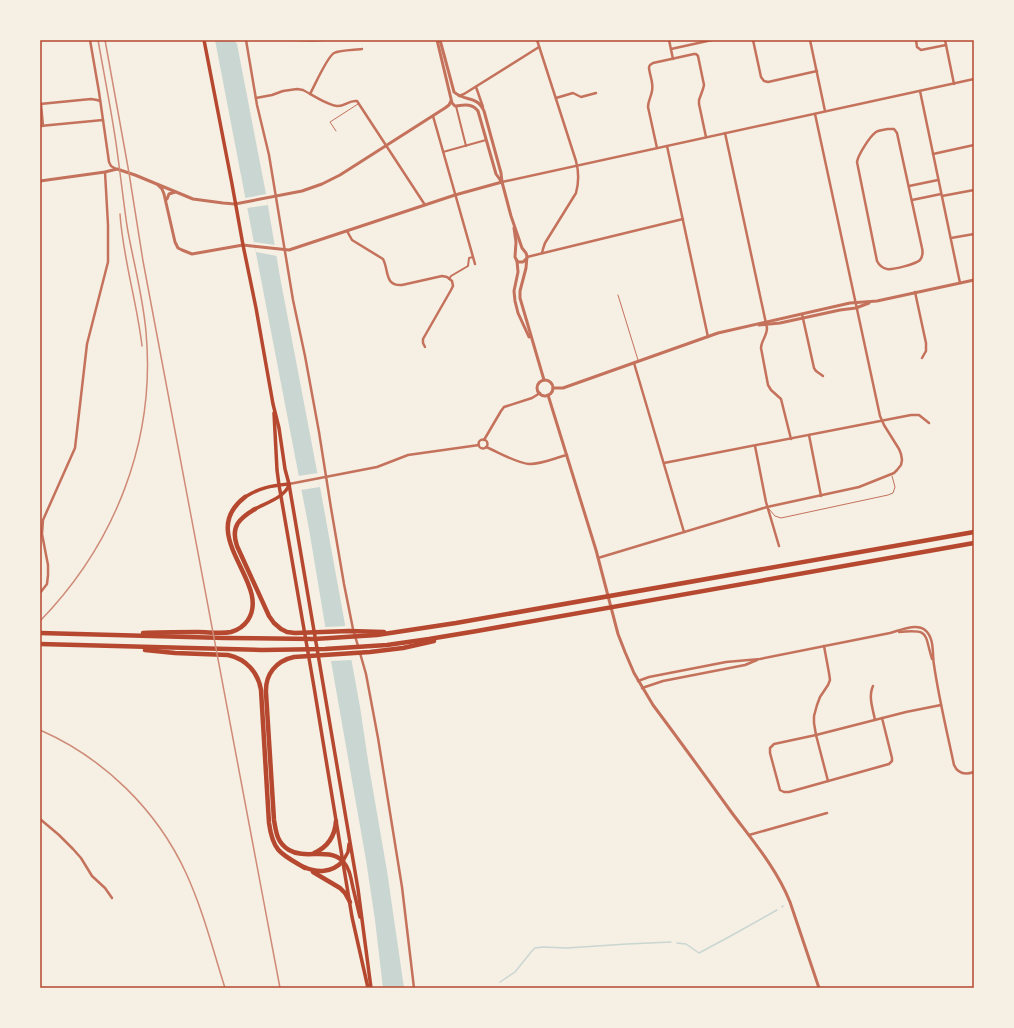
<svg xmlns="http://www.w3.org/2000/svg" width="1014" height="1028" viewBox="0 0 1014 1028" font-family="'Open Sans',sans-serif">
  <rect width="100%" height="100%" fill="#f6efe4"/>
  <polygon fill="#c9d6d2" points="215,40 234,40 237,44 266,194 280,277 320,487 360,707 369,767 387,871 404,988 383,988 375,920 366,860 331,661 309,529"/>
  <g fill="#f6efe4">
    <polygon points="266,194 268,205 247,208 245,198"/>
    <polygon points="254,242 275,245 277,256 256,252"/>
    <polygon points="318,473 320,487 301,490 298,476"/>
    <polygon points="346,626 352,660 331,661 325,627"/>
  </g>
  <g fill="none" stroke-linecap="round" stroke-linejoin="round">
    <g stroke="#c9d6d2" stroke-width="1.5">
      <polyline points="782,907 783,906"/>
      <polyline points="677,943 686,944 699,953 727,938 777,910"/>
      <polyline points="500,982 515,972 531,952 535,948 543,947 567,948 627,944 671,942"/>
    </g>
    <g stroke="#c5725c" stroke-width="1">
      <polyline points="336,131 330,122 358,104"/>
      <polyline points="618,295 638,360"/>
      <polyline points="769,509 775,516 781,518 888,495 893,493 895,487 892,476"/>
    </g>
    <g stroke="#c5725c" stroke-width="2">
      <polyline points="456,106 466,146"/>
      <polyline points="443,152 486,140"/>
      <polyline points="449,279 451,276 468,266 469,258 473,257"/>
    </g>
    <g stroke="#c5725c" stroke-width="2.5">
      <polyline points="90,40 99,92 109,162 111,166 116,169"/>
      <polyline points="246,40 257,105 269,155 293,300 305,356 319,432 331,508 344,584 353,629 358,646"/>
      <path d="M537,40L576,161C579,172 579,182 576,193L545,243L543,249L542,253"/>
      <polyline points="669,40 673,59"/>
      <polyline points="753,40 761,77 764,81 768,82 817,71"/>
      <polyline points="810,40 825,111"/>
      <polyline points="916,40 917,47 921,50 946,45"/>
      <polyline points="945,40 954,84"/>
      <polyline points="671,49 712,40"/>
      <polyline points="476,87 483,107"/>
      <polyline points="920,91 960,283"/>
      <path d="M310,94C315,85 327,57 334,53C340,50 355,50 362,49"/>
      <polyline points="459,96 464,94 539,47"/>
      <path d="M256,98L272,95L283,91L297,89L303,90C311,94 330,107 338,106C345,106 349,100 357,101L425,205"/>
      <polyline points="556,98 573,93 581,97 596,93"/>
      <polyline points="40,104 91,99 97,100 100,101"/>
      <polyline points="41,104 43,126"/>
      <polyline points="433,116 475,264"/>
      <polyline points="40,126 103,120"/>
      <path d="M888,129H894L897,133L922,248C923,252 923,256 920,260C916,264 893,270 887,269C882,268 879,265 877,261L857,162C858,155 870,136 876,132C879,130 884,130 888,129Z"/>
      <path d="M725,133L767,328C767,336 761,341 761,348L768,385L771,390L781,399L791,439"/>
      <polyline points="667,146 708,337"/>
      <path d="M657,148L648,107C648,101 651,97 652,91C654,83 649,74 649,67L650,65L653,63L694,54H696L698,56L704,85L703,89L699,100V104L706,137"/>
      <polyline points="933,154 974,145"/>
      <polyline points="502,182 974,79"/>
      <polyline points="909,186 938,180"/>
      <polyline points="942,196 974,190"/>
      <polyline points="912,200 941,194"/>
      <path d="M347,231L352,240L383,259C389,270 384,286 402,285L442,276L447,277L452,281L453,286L451,290L423,339V343L425,347"/>
      <polyline points="951,238 974,234"/>
      <polyline points="527,257 683,219"/>
      <polyline points="915,292 926,343 926,351 922,358"/>
      <polyline points="802,314 814,368 816,371 823,376"/>
      <polyline points="634,363 684,532"/>
      <polyline points="809,435 821,496"/>
      <circle cx="483" cy="444" r="4.5"/>
      <polyline points="484,440 501,411 504,407 532,398 540,393"/>
      <polyline points="755,446 766,502 779,546"/>
      <path d="M486,447C498,452 518,464 530,464C542,464 555,458 567,455"/>
      <polyline points="664,463 911,415 919,415 929,423"/>
      <polyline points="289,484 377,467 408,455 479,445"/>
      <polyline points="598,558 767,507 859,487 894,473 897,470 901,465 902,460 901,454 899,449 884,425 880,416 815,114"/>
      <polyline points="40,593 47,584 48,575 48,565 42,534 43,520 75,448 87,344 108,262 108,225 105,172"/>
      <path d="M899,632C930,629 924,633 932,659"/>
      <polyline points="824,646 829,673 830,680 828,685 820,697 817,705 814,716 814,723 816,735 828,781"/>
      <polyline points="360,653 366,674 378,738 402,887 414,988"/>
      <path d="M638,681L649,677L726,662L760,659L890,633C901,630 916,623 925,630C935,638 932,655 934,665C939,699 947,732 954,765C958,774 965,775 974,772"/>
      <path d="M873,686C868,697 873,709 875,720"/>
      <polyline points="642,688 663,681 745,665 757,660"/>
      <polyline points="882,718 892,758 892,761 889,764 789,792 784,792 780,790 770,753 770,748 774,744 816,735 906,712 941,705"/>
      <polyline points="40,819 59,835 73,849 81,858 92,876 105,888 112,898"/>
      <polyline points="749,835 827,813"/>
    </g>
    <g stroke="#c5725c" stroke-width="3">
      <path d="M437,40L452,103L455,106C464,105 472,103 478,111L496,174L501,181"/>
      <path d="M440,40L454,92C465,102 477,95 484,111L501,173L502,182L511,216L522,248L526,253L527,256L526,268L520,291V298L544,380"/>
      <polyline points="40,181 105,172 117,169 135,175 193,199 223,203 235,204 302,191 322,184 340,175 445,108 449,105 451,101"/>
      <polyline points="158,185 162,189 164,194 175,242 178,248 182,250 192,254 243,245 289,250 455,195 502,182"/>
      <polyline points="167,199 169,194 175,192"/>
      <polyline points="514,228 516,242 515,257 517,261 518,272 514,291 515,301 518,313 529,337"/>
      <polyline points="517,261 519,262 523,262 527,258"/>
      <polyline points="759,325 780,323 840,310 856,308 869,303"/>
      <circle cx="545" cy="388" r="8"/>
      <polyline points="553,388 563,388 718,333 850,303 877,301 974,280"/>
      <path d="M548,395L596,550L618,634L625,652L634,673L653,705C680,741 706,777 732,813C753,841 777,869 790,902L819,988"/>
    </g>
    <g stroke="#b5482f" stroke-width="3.5">
      <polyline points="204,40 232,184 243,245 256,308 273,404 279,428 285,469 289,484"/>
      <polyline points="274,413 277,470 279,485"/>
    </g>
    <g stroke="#b5482f" stroke-width="3.5">
      <polyline points="289,484 358,889 371,988"/>
      <polyline points="279,485 314,687 352,917 368,988"/>
      <path d="M245,497C261,487 271,486 289,484"/>
      <path d="M255,509C266,503 285,497 289,485"/>
      <path d="M349,844L348,852L343,861C351,870 351,881 354,892C356,900 358,909 360,917"/>
    </g>
    <g stroke="#b5482f" stroke-width="4.5">
      <path d="M255,509C240,518 230,526 237,546L269,616L274,623L281,629L287,632L295,633L349,631L384,632"/>
      <polyline points="40,633 225,638 314,639 377,635 456,623 974,532"/>
      <path d="M143,633C161,632 179,632 198,632C208,632 221,634 231,632C238,630 244,626 248,620C272,583 195,535 245,497"/>
      <polyline points="40,644 262,650 325,649 387,645 429,639 477,631 974,543"/>
      <path d="M145,650L175,653L228,655C246,659 258,672 261,690L269,823C273,852 281,854 305,868"/>
      <path d="M314,853C328,847 335,835 336,821"/>
      <path d="M304,867C317,873 332,873 343,861C327,847 306,860 289,850C277,843 276,832 274,820L266,693C265,674 276,661 294,657L370,652L403,648L434,641"/>
      <polyline points="313,872 340,888 345,893 350,902"/>
    </g>
    <g stroke="#cf8b77" stroke-width="1.5">
      <polyline points="105,40 129,173 143,261 280,988"/>
      <polyline points="286,40 312,41 331,40"/>
      <path d="M120,214C123,259 137,302 142,346"/>
      <path d="M40,621C115,544 156,440 146,332C143,296 133,261 127,226C123,198 120,171 116,143C111,109 104,74 98,40"/>
      <path d="M40,730C104,758 157,810 186,873C203,910 213,950 225,988"/>
    </g>
  </g>
  <rect width="1014" height="1028" fill="none" stroke="#f6efe4" stroke-width="82"/>
  <rect x="41" y="41" width="932" height="946" fill="none" stroke="#b5482f" stroke-width="1.5"/>
</svg>
